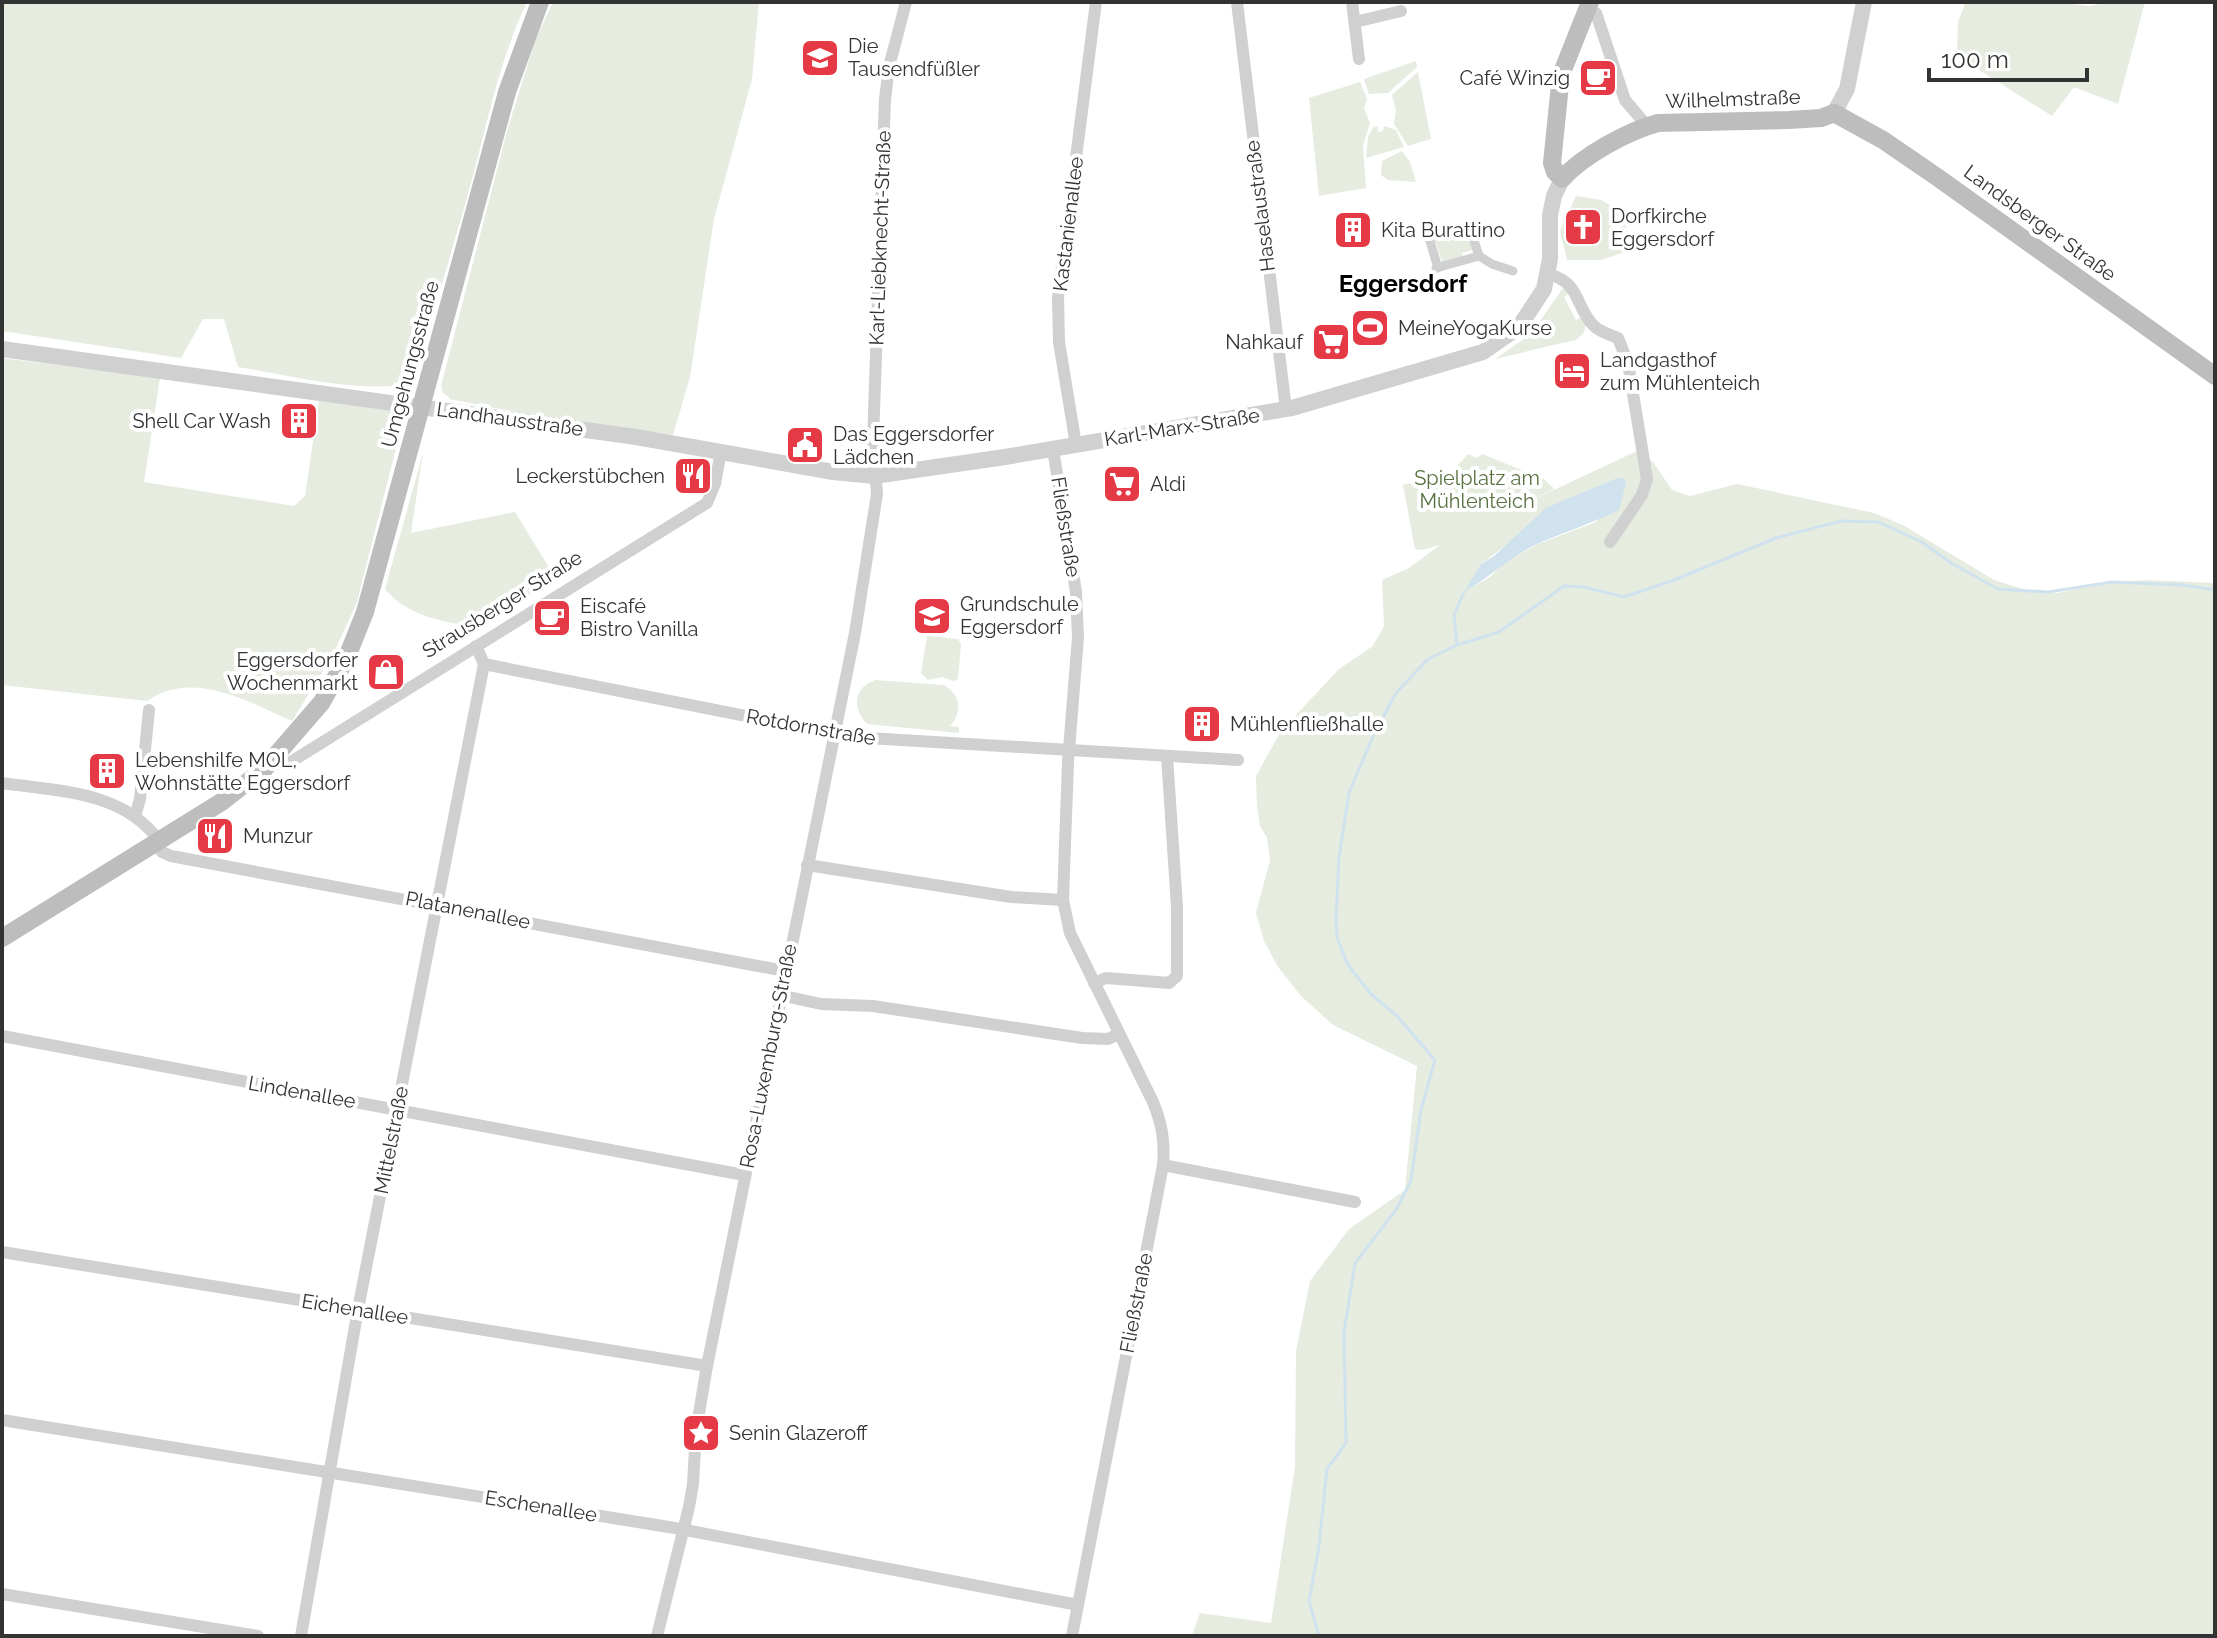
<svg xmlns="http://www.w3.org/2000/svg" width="2217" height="1638" viewBox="0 0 2217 1638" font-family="Raleway,sans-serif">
  <rect width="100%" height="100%" fill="#fff"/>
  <g fill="#e6ecdf" fill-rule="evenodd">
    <path d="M2,2H527C495,69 484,142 463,212C446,269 430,326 414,383C358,394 294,376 238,367L224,319H203L181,358L2,331Z"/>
    <polygon points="553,2 759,2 752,79 714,219 690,377 673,435 547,418 449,399 449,397 443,393 441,386 507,131 536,38"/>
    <polygon points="1966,2 2054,2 2090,6 2109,2 2145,2 2118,104 2074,87 2052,116 1957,56 1958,21"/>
    <polygon points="1416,61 1417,67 1388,93 1369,94 1364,79"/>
    <polygon points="1418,72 1431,139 1408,146 1394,124 1396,110 1392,95"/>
    <polygon points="1360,82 1367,99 1364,108 1370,123 1363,146 1366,188 1319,196 1309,98"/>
    <polygon points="1384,126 1396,130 1404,147 1366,158 1368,137 1374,126 1378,127 1378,132 1383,131"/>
    <polygon points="1402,151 1410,162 1416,182 1388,180 1381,175 1382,161"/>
    <polygon points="1576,196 1601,200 1621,211 1632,249 1602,260 1567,260 1560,231"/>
    <polygon points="1469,230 1475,249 1462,253 1463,259 1443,265 1435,241"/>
    <path d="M1565,285L1570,293L1564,297L1576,320L1584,316C1587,327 1586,334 1575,340L1495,359L1531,334Z"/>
    <path d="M2,358L160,378L144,482L294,506L305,496L319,401L405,413L357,602L333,655L292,721C248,702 193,669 147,701L2,685Z"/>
    <path d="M1637,451L1653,462L1672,490L1690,496L1737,484L1874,513L1903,525L1994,580L2029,591L2058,593L2103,583L2146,580L2215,583V1636H1192L1200,1613L1271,1623L1295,1467L1296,1351L1310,1281L1349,1229L1405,1190L1417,1066L1333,1025L1301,996L1278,967L1264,941L1256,913L1270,860L1267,838L1260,826L1257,806L1256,776L1281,731L1339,669L1373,646L1384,626L1382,580L1409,568L1440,545L1422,550L1415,549L1403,485L1450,474L1468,454L1477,458L1482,454L1544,479L1554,489L1528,502ZM1617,478H1624L1596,522L1538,544L1502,564L1490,577L1465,591L1480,565L1510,542L1580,496Z"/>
    <path d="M423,453L411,533L515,512L556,579L477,628C443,621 408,617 385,589Z"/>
    <polygon points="927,636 958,639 961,644 958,679 953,681 942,677 928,680 921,673"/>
    <path d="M875,680L944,685C961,695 963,712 950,726L959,727V733L867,724C852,708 853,688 875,680Z"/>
  </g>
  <path fill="#cfe2ee" d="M1617,478H1624L1626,483L1619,510C1593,523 1564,532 1537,544C1510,557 1490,577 1464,592L1480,565L1494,556L1546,508Z"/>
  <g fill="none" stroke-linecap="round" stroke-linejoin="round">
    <g stroke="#cfe2ee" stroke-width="3">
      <polyline points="1457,645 1454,615 1464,592"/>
      <polyline points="1319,1636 1309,1601 1319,1546 1327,1469 1346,1443 1344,1332 1355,1263 1396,1210 1411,1181 1421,1110 1435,1060 1397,1016 1371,994 1348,965 1337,938 1336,919 1339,857 1349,793 1374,734 1396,693 1428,659 1457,645 1499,632 1564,586 1583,587 1624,597 1674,580 1776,538 1841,521 1878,522 1922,542 1951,563 1998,589 2048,592 2112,582 2183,585 2215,590"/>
    </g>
    <g stroke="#d0d0d0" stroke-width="9">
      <polyline points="1426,232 1429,238 1469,225 1479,256"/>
      <polyline points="1429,238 1438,268"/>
      <polyline points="1436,268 1479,256 1492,264 1513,271"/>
    </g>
    <g stroke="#d0d0d0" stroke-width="12">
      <polyline points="1237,2 1286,410"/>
      <polyline points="1352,2 1359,59"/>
      <polyline points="1588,9 1596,13 1625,100 1647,126"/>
      <polyline points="1355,22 1401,11"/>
      <path d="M1548,274C1582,283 1574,306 1594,326C1600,332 1611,335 1618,338L1628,363L1647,479L1642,495L1610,542"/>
      <polyline points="1076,445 1059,342 1058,298 1096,2"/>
      <path d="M1053,449L1076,592L1078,637L1068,762L1063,900L1070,933L1153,1102C1162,1124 1165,1142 1163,1165L1072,1636"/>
      <polyline points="484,664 851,737 1238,760"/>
      <polyline points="274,760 279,764 289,763 707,503 715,484 721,451"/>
      <path d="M2,783C57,791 124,791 159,841"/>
      <polyline points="135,816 140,799 149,710"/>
      <polyline points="155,844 162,852 171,856 785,971"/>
      <polyline points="807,865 1011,897 1063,900"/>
      <polyline points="1094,983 1106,978 1169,983 1177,976 1177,907 1167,756"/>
      <polyline points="780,995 821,1004 873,1006 1082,1038 1108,1039 1119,1034"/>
      <polyline points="2,1036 744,1175"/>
      <polyline points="1163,1165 1355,1202"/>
      <polyline points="2,1252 707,1366"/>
      <polyline points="2,1420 675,1528 1078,1605"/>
      <polyline points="2,1594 258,1636"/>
      <polyline points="301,1636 358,1309 484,664 476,646"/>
      <polyline points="657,1636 689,1507 693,1484 696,1431 707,1366 855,633 877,494 873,441 885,99 889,67 906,2"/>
    </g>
    <g stroke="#d0d0d0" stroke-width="16">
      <polyline points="1834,113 1847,89 1864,2"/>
      <polyline points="2,349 636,437 833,472 874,476 1005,457 1292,408 1483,352 1519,327 1544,289 1550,259 1550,215 1554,196 1562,179"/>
    </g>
    <g stroke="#bdbdbd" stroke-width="18">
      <path d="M1590,2L1561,75L1552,163L1555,172L1562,179C1582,156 1628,131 1658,123L1789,120L1821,118L1834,113L1883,140L1937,177L2215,376"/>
      <polyline points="2,938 223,801 265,768 322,702 347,657 365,612 507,92 540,2"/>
    </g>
  </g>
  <defs>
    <g id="school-square" transform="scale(2)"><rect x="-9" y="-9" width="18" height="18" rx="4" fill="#e63946" stroke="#fff"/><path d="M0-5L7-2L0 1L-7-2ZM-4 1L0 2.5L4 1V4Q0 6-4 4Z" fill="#fff"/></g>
    <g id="cafe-square" transform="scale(2)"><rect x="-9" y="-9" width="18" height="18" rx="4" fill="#e63946" stroke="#fff"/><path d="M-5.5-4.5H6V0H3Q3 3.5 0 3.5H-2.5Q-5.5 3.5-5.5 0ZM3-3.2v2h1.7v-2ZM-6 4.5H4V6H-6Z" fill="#fff"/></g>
    <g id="church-square" transform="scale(2)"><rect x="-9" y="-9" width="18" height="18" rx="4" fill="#e63946" stroke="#fff"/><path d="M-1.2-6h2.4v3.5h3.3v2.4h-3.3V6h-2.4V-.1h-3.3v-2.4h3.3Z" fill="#fff"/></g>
    <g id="building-square" transform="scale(2)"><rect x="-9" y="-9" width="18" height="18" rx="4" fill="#e63946" stroke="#fff"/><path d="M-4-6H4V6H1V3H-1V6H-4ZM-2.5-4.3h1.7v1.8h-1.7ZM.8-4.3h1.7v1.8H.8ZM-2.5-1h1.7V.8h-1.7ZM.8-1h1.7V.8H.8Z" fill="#fff"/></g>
    <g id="stadium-square" transform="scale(2)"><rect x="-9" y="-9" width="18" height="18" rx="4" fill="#e63946" stroke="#fff"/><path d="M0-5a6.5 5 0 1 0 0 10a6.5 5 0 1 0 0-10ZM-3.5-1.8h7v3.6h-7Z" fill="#fff"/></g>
    <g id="supermarket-square" transform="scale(2)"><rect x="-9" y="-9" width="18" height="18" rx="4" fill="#e63946" stroke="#fff"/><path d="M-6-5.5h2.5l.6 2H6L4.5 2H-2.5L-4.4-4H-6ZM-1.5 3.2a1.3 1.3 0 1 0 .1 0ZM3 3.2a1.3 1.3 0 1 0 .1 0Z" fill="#fff"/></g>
    <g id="hotel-square" transform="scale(2)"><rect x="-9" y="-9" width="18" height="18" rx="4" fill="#e63946" stroke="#fff"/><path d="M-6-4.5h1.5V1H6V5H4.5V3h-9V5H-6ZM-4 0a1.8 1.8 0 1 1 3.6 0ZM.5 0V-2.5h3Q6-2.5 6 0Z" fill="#fff"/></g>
    <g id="civic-square" transform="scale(2)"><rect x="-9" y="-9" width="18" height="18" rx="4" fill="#e63946" stroke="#fff"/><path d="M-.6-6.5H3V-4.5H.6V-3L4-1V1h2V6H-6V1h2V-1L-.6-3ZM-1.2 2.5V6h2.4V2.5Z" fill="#fff"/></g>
    <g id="restaurant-square" transform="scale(2)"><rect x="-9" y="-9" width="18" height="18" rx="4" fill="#e63946" stroke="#fff"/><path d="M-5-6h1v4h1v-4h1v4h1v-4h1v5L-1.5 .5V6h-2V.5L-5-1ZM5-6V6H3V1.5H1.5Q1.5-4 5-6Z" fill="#fff"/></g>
    <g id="shop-square" transform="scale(2)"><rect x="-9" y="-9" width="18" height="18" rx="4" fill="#e63946" stroke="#fff"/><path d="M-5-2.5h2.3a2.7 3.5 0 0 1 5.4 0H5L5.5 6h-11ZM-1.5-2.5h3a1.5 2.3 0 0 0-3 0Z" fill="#fff"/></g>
    <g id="sight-square" transform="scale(2)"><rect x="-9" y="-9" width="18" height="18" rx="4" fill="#e63946" stroke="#fff"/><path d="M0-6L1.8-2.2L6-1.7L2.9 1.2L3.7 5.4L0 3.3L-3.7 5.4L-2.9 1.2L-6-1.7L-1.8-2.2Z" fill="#fff"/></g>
  </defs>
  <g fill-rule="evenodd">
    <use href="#school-square" x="820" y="58"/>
    <use href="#cafe-square" x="1598" y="78"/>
    <use href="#church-square" x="1583" y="227"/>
    <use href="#building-square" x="1353" y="230"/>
    <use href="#stadium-square" x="1370" y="328"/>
    <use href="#supermarket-square" x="1331" y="342"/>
    <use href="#hotel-square" x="1572" y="371"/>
    <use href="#building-square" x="299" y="421"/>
    <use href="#civic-square" x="805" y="445"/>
    <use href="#restaurant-square" x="693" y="476"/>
    <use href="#supermarket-square" x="1122" y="484"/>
    <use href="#school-square" x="932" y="616"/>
    <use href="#cafe-square" x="552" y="618"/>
    <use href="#shop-square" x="386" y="672"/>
    <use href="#building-square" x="1202" y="724"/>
    <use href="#building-square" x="107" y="771"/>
    <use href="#restaurant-square" x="215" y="836"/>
    <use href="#sight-square" x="701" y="1433"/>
  </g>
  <g text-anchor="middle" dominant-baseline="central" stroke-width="8" stroke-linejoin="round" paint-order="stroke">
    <g font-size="20" fill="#333" stroke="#fff" text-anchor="start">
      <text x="848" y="46">Die<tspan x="848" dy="23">Tausendfüßler</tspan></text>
      <text x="1570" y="78" text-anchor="end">Café Winzig</text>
      <text x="1611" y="216">Dorfkirche<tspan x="1611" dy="23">Eggersdorf</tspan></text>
      <text x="1381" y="230">Kita Burattino</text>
      <text x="1398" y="328">MeineYogaKurse</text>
      <text x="1303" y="342" text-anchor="end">Nahkauf</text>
      <text x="1600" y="360">Landgasthof<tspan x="1600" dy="23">zum Mühlenteich</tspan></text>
      <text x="271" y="421" text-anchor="end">Shell Car Wash</text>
      <text x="833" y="434">Das Eggersdorfer<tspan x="833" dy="23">Lädchen</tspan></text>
      <text x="665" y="476" text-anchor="end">Leckerstübchen</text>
      <text x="1150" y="484">Aldi</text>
      <text x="960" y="604">Grundschule<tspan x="960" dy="23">Eggersdorf</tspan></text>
      <text x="580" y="606">Eiscafé<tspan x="580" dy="23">Bistro Vanilla</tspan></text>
      <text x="358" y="660" text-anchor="end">Eggersdorfer<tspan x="358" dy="23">Wochenmarkt</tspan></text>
      <text x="1230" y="724">Mühlenfließhalle</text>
      <text x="135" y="760">Lebenshilfe MOL,<tspan x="135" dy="23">Wohnstätte Eggersdorf</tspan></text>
      <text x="243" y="836">Munzur</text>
      <text x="729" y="1433">Senin Glazeroff</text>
    </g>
    <g font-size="20" fill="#333" stroke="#fff">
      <text transform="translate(1733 99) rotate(-2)">Wilhelmstraße</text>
      <text transform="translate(1260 206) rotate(-97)">Haselaustraße</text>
      <text transform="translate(2040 223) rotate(36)">Landsberger Straße</text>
      <text transform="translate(1068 224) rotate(-83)">Kastanienallee</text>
      <text transform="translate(880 238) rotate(-88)">Karl-Liebknecht-Straße</text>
      <text transform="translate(410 364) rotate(-75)">Umgehungsstraße</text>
      <text transform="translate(510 419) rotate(8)">Landhausstraße</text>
      <text transform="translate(1182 427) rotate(-9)">Karl-Marx-Straße</text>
      <text transform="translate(1066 527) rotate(81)">Fließstraße</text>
      <text transform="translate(502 604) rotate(-32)">Strausberger Straße</text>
      <text transform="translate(811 727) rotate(10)">Rotdornstraße</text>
      <text transform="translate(468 910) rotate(11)">Platanenallee</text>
      <text transform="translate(768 1056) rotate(-79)">Rosa-Luxemburg-Straße</text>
      <text transform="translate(302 1092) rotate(10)">Lindenallee</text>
      <text transform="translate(391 1140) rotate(-79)">Mittelstraße</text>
      <text transform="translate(1136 1303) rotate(-79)">Fließstraße</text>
      <text transform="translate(355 1309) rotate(9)">Eichenallee</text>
      <text transform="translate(541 1506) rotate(9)">Eschenallee</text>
    </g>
    <g font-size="20" fill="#56703f" stroke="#fff">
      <text x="1477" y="478">Spielplatz am<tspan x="1477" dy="23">Mühlenteich</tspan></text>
    </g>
    <g font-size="24" font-weight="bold" fill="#000" stroke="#fff">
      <text x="1403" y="283">Eggersdorf</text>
    </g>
  </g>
  <rect width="2217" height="1638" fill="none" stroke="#333333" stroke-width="8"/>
  <path d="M1929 68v12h158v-12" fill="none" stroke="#333333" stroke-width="4"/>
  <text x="1941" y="68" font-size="24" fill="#333333" stroke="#ffffff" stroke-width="6" paint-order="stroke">100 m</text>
</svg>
